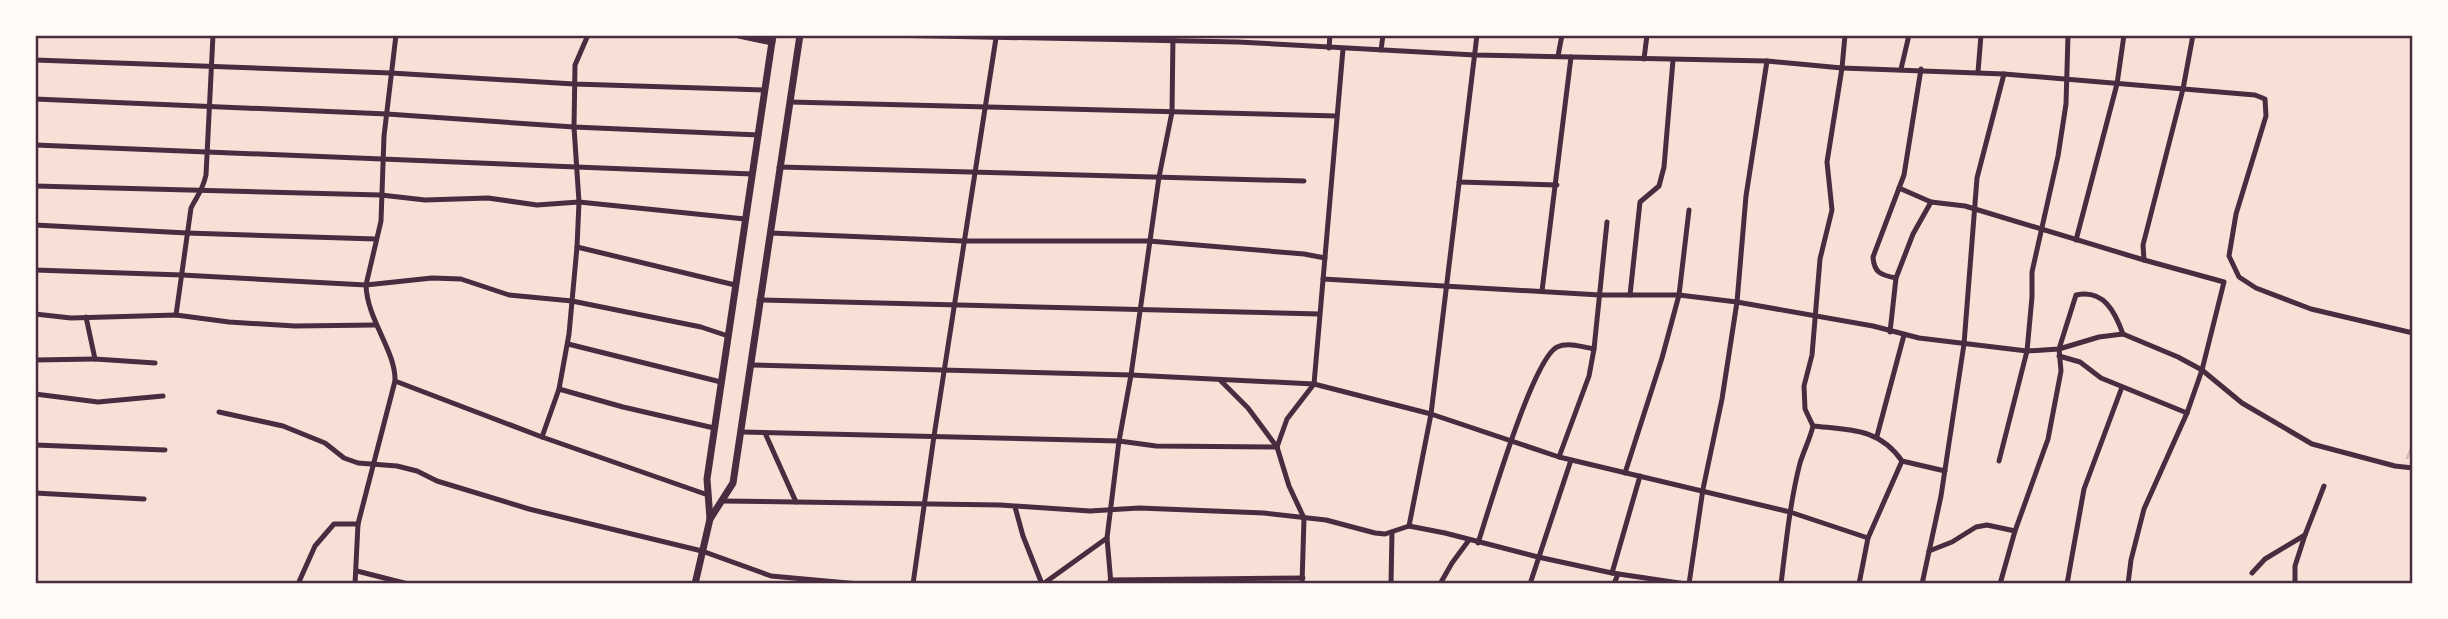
<svg xmlns="http://www.w3.org/2000/svg" width="2448" height="619" viewBox="0 0 2448 619" font-family="'Playfair Display',serif">
  <rect width="100%" height="100%" fill="#f7e1d7"/>
  <g fill="none" stroke-linecap="round" stroke-linejoin="round">
    <polyline stroke="#dcb8b0" stroke-width="2.5" points="2407,458 2413,444"/>
    <g stroke="#4a2c40" stroke-width="5">
      <path d="M396,35L384,136L381,221L366,285C367,320 396,351 395,381L542,437L708,495"/>
      <polyline points="886,35 1238,42 1475,55 1767,61 1842,68 2004,74 2255,95 2265,99 2266,116 2236,214 2229,256 2239,277 2256,288 2311,309 2413,333"/>
      <polyline points="1329,48 1330,35"/>
      <polyline points="1381,50 1383,35"/>
      <polyline points="1558,56 1562,35"/>
      <polyline points="1644,59 1647,35"/>
      <polyline points="35,60 391,73 574,84 765,90"/>
      <polyline points="1901,69 1909,35"/>
      <polyline points="1978,72 1981,35"/>
      <polyline points="35,99 387,114 574,127 759,135"/>
      <polyline points="790,102 1337,116"/>
      <polyline points="35,145 752,174"/>
      <polyline points="779,167 1304,181"/>
      <polyline points="1459,182 1557,185"/>
      <polyline points="35,186 381,195 425,200 488,198 537,205 579,202 745,219"/>
      <polyline points="1899,188 1931,202"/>
      <polyline points="35,225 187,233 376,239"/>
      <polyline points="770,233 963,241 1149,241 1304,254 1325,258"/>
      <polyline points="2076,240 2117,84 2124,35"/>
      <polyline points="577,247 735,285"/>
      <polyline points="35,270 182,275 366,285 432,278 461,279 509,295 572,301 701,327 728,336"/>
      <path d="M1896,278C1881,275 1874,273 1873,257L1904,175L1921,69"/>
      <polyline points="1323,279 1600,295 1679,295 1737,302 1873,326 1919,338 2027,351 2059,349 2099,337 2123,334 2178,357 2202,370 2242,403 2312,444 2395,466 2413,468"/>
      <polyline points="1542,291 1571,57"/>
      <polyline points="1630,295 1640,202 1659,186 1664,167 1673,60"/>
      <polyline points="759,300 1319,314"/>
      <polyline points="35,314 71,318 176,315 229,322 295,326 375,325"/>
      <path d="M176,315L191,208C198,194 202,192 206,175L213,35"/>
      <polyline points="86,317 95,359 155,363"/>
      <polyline points="1890,332 1896,278 1913,234 1931,202 1965,206 2144,260"/>
      <polyline points="568,344 721,382"/>
      <polyline points="2059,356 2080,362 2101,378 2187,413"/>
      <polyline points="35,360 95,359"/>
      <polyline points="751,365 1131,375 1314,384 1431,414 1559,457 1790,512 1868,538 1859,584"/>
      <polyline points="1220,380 1248,408 1277,447"/>
      <polyline points="559,389 623,407 714,428"/>
      <polyline points="35,394 98,402 163,396"/>
      <polyline points="219,412 283,426 325,443 344,458 358,463 397,466 417,471 437,481 529,509 702,551 771,576 859,584"/>
      <polyline points="1813,426 1805,409 1804,386 1812,355 1820,259 1832,210 1827,162 1842,68 1845,35"/>
      <polyline points="741,432 1119,441 1156,446 1277,447"/>
      <polyline points="765,433 796,502"/>
      <polyline points="1877,436 1904,335"/>
      <polyline points="542,437 559,389 569,334 577,247 579,202 574,127 575,65 588,35"/>
      <polyline points="35,445 165,450"/>
      <polyline points="1559,457 1589,376 1594,349 1607,222"/>
      <polyline points="1999,461 2027,351 2032,297 2032,272 2058,156 2066,104 2068,35"/>
      <polyline points="1625,473 1662,358 1679,295 1689,210"/>
      <polyline points="35,493 144,499"/>
      <polyline points="721,501 1000,505 1090,511 1139,508 1264,513 1326,520 1375,533 1385,534 1409,526 1445,533 1538,557 1612,573 1686,584"/>
      <polyline points="1015,507 1023,536 1042,584"/>
      <polyline points="1409,526 1431,414 1477,35"/>
      <polyline points="1868,538 1902,461"/>
      <path d="M1478,543C1489,510 1532,360 1557,347C1568,342 1583,347 1594,349"/>
      <polyline points="1929,551 1952,542 1976,527 1987,525 2015,531"/>
      <polyline points="357,571 408,584"/>
      <polyline points="1612,573 1640,476"/>
      <polyline points="2252,573 2265,559 2305,535 2324,486"/>
      <polyline points="1110,580 1303,578"/>
      <polyline points="298,584 315,546 334,524 358,524"/>
      <polyline points="355,584 358,524 395,381"/>
      <polyline points="913,584 934,436 996,38"/>
      <polyline points="1043,584 1107,538"/>
      <polyline points="1111,584 1107,538 1119,441 1131,375 1159,177 1172,112 1173,35"/>
      <polyline points="1302,584 1304,518 1289,486 1277,447 1287,419 1314,384 1343,49"/>
      <polyline points="1391,584 1392,532"/>
      <polyline points="1440,584 1452,563 1469,540"/>
      <polyline points="1530,584 1571,460"/>
      <polyline points="1614,584 1618,574"/>
      <polyline points="1689,584 1703,489 1722,399 1737,302 1746,196 1767,61"/>
      <path d="M1781,584C1786,543 1790,502 1800,463C1804,450 1810,439 1813,426C1850,430 1879,428 1902,461L1945,471"/>
      <polyline points="1922,584 1941,496 1964,344 1977,178 2004,74"/>
      <path d="M2000,584L2015,531L2048,439L2061,371L2059,349L2076,295C2104,289 2115,312 2123,334"/>
      <polyline points="2067,584 2084,489 2122,387"/>
      <polyline points="2128,584 2131,560 2144,509 2187,413 2202,370 2224,282 2144,260 2143,245 2183,89 2193,35"/>
      <polyline points="2295,584 2295,566 2305,535"/>
    </g>
    <g stroke="#4a2c40" stroke-width="7">
      <polyline points="739,35 772,42"/>
      <polyline points="710,519 733,483 800,35"/>
      <polyline points="695,584 710,519 707,479 773,35"/>
    </g>
  </g>
  <rect width="2448" height="619" fill="none" stroke="#fffaf5" stroke-width="74"/>
  <rect x="37" y="37" width="2374" height="545" fill="none" stroke="#4a2c40" stroke-width="2.5"/>
</svg>
